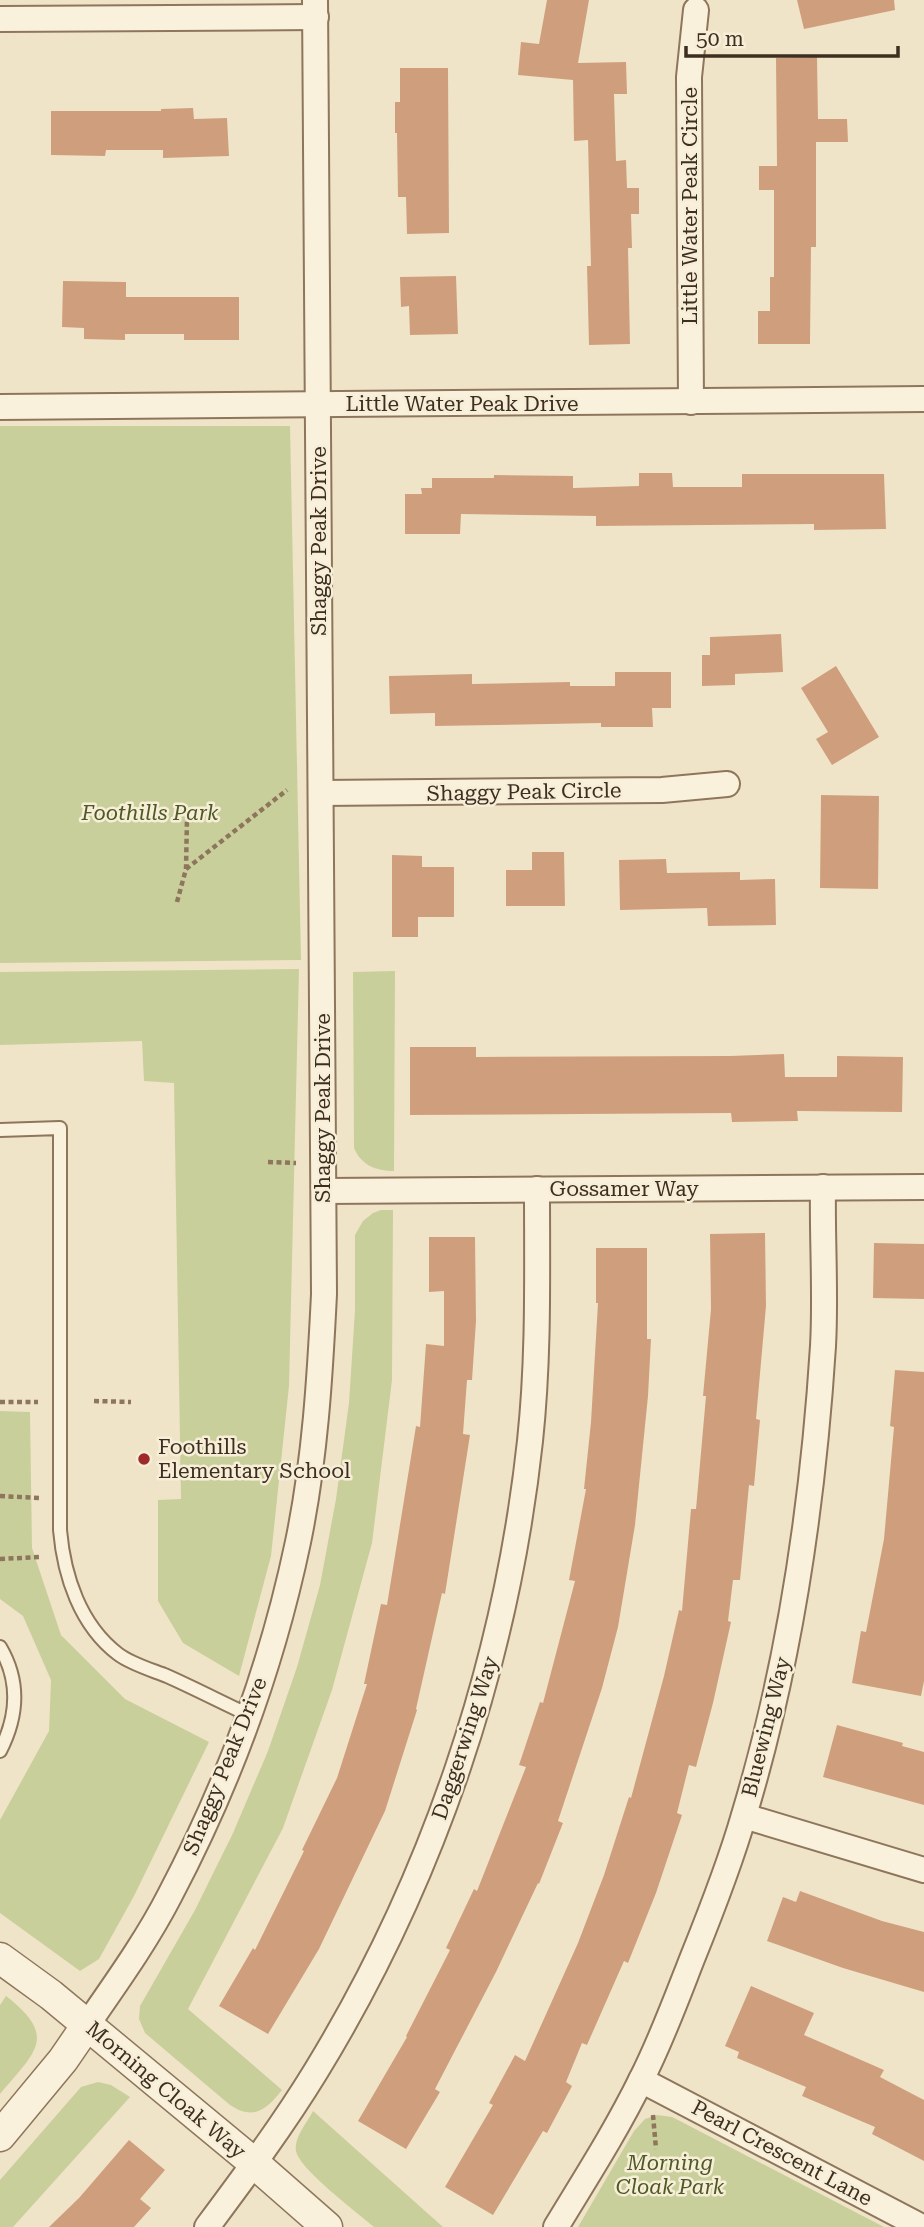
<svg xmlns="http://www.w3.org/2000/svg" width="924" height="2227" viewBox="0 0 924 2227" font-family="'Roboto Serif',serif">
  <rect width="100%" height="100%" fill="#f0e4c8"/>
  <g fill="#c9cf9b">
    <polygon points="0,426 290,426 301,960 0,963"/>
    <polygon points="299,969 289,1386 271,1556 239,1676 183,1643 158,1601 158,1500 181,1499 174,1083 144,1081 142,1041 0,1045 0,972"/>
    <path d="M395,971L394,1171C376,1171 361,1165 354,1148L353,972Z"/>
    <path d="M381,1210H393L392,1380L372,1543L332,1690L283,1828L188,2009L282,2090C267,2109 254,2121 230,2105L145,2033L139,2019L140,2006L195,1910L233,1833L268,1751L297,1667L320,1585L336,1499L349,1403L355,1310V1235L363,1221L373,1213Z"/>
    <polygon points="0,1411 30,1412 32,1548 61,1635 125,1699 209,1742 134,1896 99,1959 80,1971 0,1913 0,1820 49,1731 51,1680 23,1616 0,1599"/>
    <path d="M6,1996C59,2037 35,2052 0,2094V2005Z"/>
    <polygon points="98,2082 111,2085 130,2097 13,2227 0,2227 0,2180 81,2087"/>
    <path d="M313,2111L443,2227H374C358,2213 299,2169 296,2151C294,2137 307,2123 313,2111Z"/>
    <polygon points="657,2115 672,2117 680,2121 884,2227 578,2227 634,2131 645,2119"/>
  </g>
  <g fill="#cf9f7d">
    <polygon points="547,0 589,0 578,63 626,62 627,94 614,94 616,161 626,160 627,188 639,188 639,214 631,214 632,248 628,248 630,344 589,345 587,266 591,266 588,140 574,141 573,80 518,75 521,42 539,44"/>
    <polygon points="797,0 894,0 895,10 804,29"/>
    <polygon points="817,57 818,119 847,119 848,142 816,142 816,247 811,247 810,344 758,344 758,311 770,311 770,277 774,277 774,190 759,190 759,166 777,166 776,58"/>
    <polygon points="400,68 448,68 449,233 407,234 406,197 398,197 397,133 395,133 395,102 400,102"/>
    <polygon points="193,108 194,119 227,118 229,156 163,158 163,150 106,150 105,156 51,155 51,111 161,111 161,109"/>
    <polygon points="456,276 458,334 410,335 409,306 401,307 400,277"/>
    <polygon points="63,281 126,282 126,297 239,297 239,340 184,340 184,334 125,334 125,340 84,339 84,328 62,327"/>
    <polygon points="639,473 672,473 673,487 742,487 742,474 884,474 886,529 814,530 814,524 596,526 596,516 461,514 460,534 405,534 405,494 422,494 421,488 432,488 432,478 494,478 494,475 573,476 573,488 639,486"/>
    <polygon points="781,634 783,672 735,674 735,685 702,686 702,655 710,655 710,637"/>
    <polygon points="836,666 879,737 832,765 816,739 828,732 801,688"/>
    <polygon points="615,672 671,672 671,708 652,708 653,727 601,727 601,723 435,726 435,713 390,714 389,676 472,674 472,684 570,682 570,686 615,686"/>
    <polygon points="821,795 879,796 878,889 820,888"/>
    <polygon points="532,852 564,852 565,906 506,906 506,870 532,870"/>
    <polygon points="392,855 422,856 422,867 454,867 454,917 418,917 418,937 392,937"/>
    <polygon points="666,859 667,873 740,872 740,880 775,879 776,925 708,926 707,908 620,910 619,860"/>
    <polygon points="410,1047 476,1047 476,1057 730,1056 784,1054 785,1077 837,1077 837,1056 903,1057 902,1112 797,1111 798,1121 732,1122 731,1113 410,1115"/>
    <polygon points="765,1233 766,1306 756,1419 760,1420 754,1486 749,1485 740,1580 733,1580 728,1621 731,1622 713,1703 696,1767 689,1765 677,1813 682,1815 656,1893 628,1963 624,1961 587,2045 582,2043 566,2082 572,2086 547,2133 543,2131 493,2215 445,2187 493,2105 489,2103 515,2055 525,2061 578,1943 604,1875 629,1797 631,1798 664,1676 679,1610 682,1611 691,1509 696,1509 706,1396 703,1396 711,1309 710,1234"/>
    <polygon points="429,1237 475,1237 476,1321 472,1380 467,1380 463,1434 470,1435 445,1594 442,1593 416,1709 417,1710 385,1811 319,1949 268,2034 219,2006 253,1948 255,1950 304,1851 302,1850 337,1778 367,1684 364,1684 381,1604 387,1605 416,1426 420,1427 426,1344 444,1346 444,1291 429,1292"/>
    <polygon points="874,1243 924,1244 924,1299 873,1298"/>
    <polygon points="596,1248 647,1248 647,1339 651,1339 648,1396 635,1525 618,1627 602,1688 558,1821 563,1823 539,1884 538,1883 496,1972 435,2089 440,2092 406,2149 358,2121 407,2037 406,2036 450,1950 446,1948 474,1889 477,1891 526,1767 519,1765 540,1702 543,1703 575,1581 569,1580 586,1489 584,1489 591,1422 598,1303 596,1303"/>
    <polygon points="895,1370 924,1372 924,1681 921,1696 852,1683 861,1631 866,1632 884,1539 894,1427 890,1426"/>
    <polygon points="837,1725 903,1743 902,1746 924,1752 924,1805 823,1777"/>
    <polygon points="800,1891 882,1921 924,1932 924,1992 843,1968 767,1941 783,1897 796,1902"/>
    <polygon points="751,1986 814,2013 804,2035 884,2070 880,2077 924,2100 924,2161 872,2134 875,2127 802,2096 806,2087 737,2058 739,2052 725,2046"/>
    <polygon points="129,2140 165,2170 140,2199 151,2208 134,2227 49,2227 79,2198"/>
  </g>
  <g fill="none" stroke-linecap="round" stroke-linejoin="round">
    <g stroke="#8d765c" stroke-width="16">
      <g id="service">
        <path d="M0,1130L60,1128V1530C64,1576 80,1625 118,1654C131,1664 152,1670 167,1676C196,1689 223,1703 251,1716"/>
        <path d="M0,1647C20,1681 18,1716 0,1751"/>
      </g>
    </g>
    <g stroke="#8d765c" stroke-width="28">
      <g id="minor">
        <polyline points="0,19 316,17"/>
        <polyline points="691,402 689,77 696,10"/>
        <polyline points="0,407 924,399"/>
        <polyline points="321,793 662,790 727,784"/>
        <polyline points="324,1191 924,1187"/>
        <polyline points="744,1816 924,1870"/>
        <path d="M87,2025C116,1983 147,1940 170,1895C229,1783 272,1666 298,1542C315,1460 320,1376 324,1294L315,0"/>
        <polyline points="641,2080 922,2227"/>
        <path d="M207,2227C245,2176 283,2125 316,2071C433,1880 506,1663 530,1441C539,1357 537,1273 537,1189"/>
        <path d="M556,2227C585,2179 616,2131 641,2080C661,2041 676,2000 692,1959C711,1912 730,1864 744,1815C790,1663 813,1504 823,1346C826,1294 822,1240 823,1187"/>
      </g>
    </g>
    <g stroke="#8d765c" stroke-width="33">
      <g id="tertiary">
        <polyline points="0,1958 51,1995 254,2163 327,2227"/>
        <polyline points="0,2136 63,2060 87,2025"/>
      </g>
    </g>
    <g stroke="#8d765c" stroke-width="4.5" stroke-dasharray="5 3.5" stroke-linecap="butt">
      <polyline points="186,869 287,790"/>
      <polyline points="177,902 186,869 187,817"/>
      <polyline points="268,1162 296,1163"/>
      <polyline points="94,1401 131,1402"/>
      <polyline points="0,1402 38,1402"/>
      <polyline points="0,1496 39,1498"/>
      <polyline points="0,1559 40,1557"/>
      <polyline points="653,2115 656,2149"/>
    </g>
    <use href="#service" stroke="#faf1dc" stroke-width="12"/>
    <use href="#minor" stroke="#faf1dc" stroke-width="24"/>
    <use href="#tertiary" stroke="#faf1dc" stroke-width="30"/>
  </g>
  <circle fill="#9e2a2b" stroke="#f7eed8" stroke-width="2.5" cx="144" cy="1459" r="7"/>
  <g text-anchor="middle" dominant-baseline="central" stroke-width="5" stroke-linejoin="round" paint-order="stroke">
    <g font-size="21" fill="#3d2e20" stroke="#f7eed8">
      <text transform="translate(690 206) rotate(-90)">Little Water Peak Circle</text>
      <text x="462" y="404">Little Water Peak Drive</text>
      <text transform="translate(319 541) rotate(-90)">Shaggy Peak Drive</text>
      <text transform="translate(524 792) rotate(-1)">Shaggy Peak Circle</text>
      <text transform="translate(323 1108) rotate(-90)">Shaggy Peak Drive</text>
      <text x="624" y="1189">Gossamer Way</text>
      <text transform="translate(766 1727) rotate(-76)">Bluewing Way</text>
      <text transform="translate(465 1738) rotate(-72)">Daggerwing Way</text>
      <text transform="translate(225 1766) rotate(-68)">Shaggy Peak Drive</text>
      <text transform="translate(166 2090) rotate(40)">Morning Cloak Way</text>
      <text transform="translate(782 2153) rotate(28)">Pearl Crescent Lane</text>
    </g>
    <g font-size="21" font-style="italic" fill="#4d5a26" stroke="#f7eed8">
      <text x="150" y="813">Foothills Park</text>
      <text x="670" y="2163">Morning<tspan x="670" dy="24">Cloak Park</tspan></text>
    </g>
    <g font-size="21" fill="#3d2e20" stroke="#f7eed8" text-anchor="start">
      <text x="158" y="1447">Foothills<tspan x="158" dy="24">Elementary School</tspan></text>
    </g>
  </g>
  <path d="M686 46v10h212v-10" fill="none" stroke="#3d2e20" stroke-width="3.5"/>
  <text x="696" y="46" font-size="21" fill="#3d2e20" stroke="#f7eed8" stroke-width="5" paint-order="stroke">50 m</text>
</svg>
